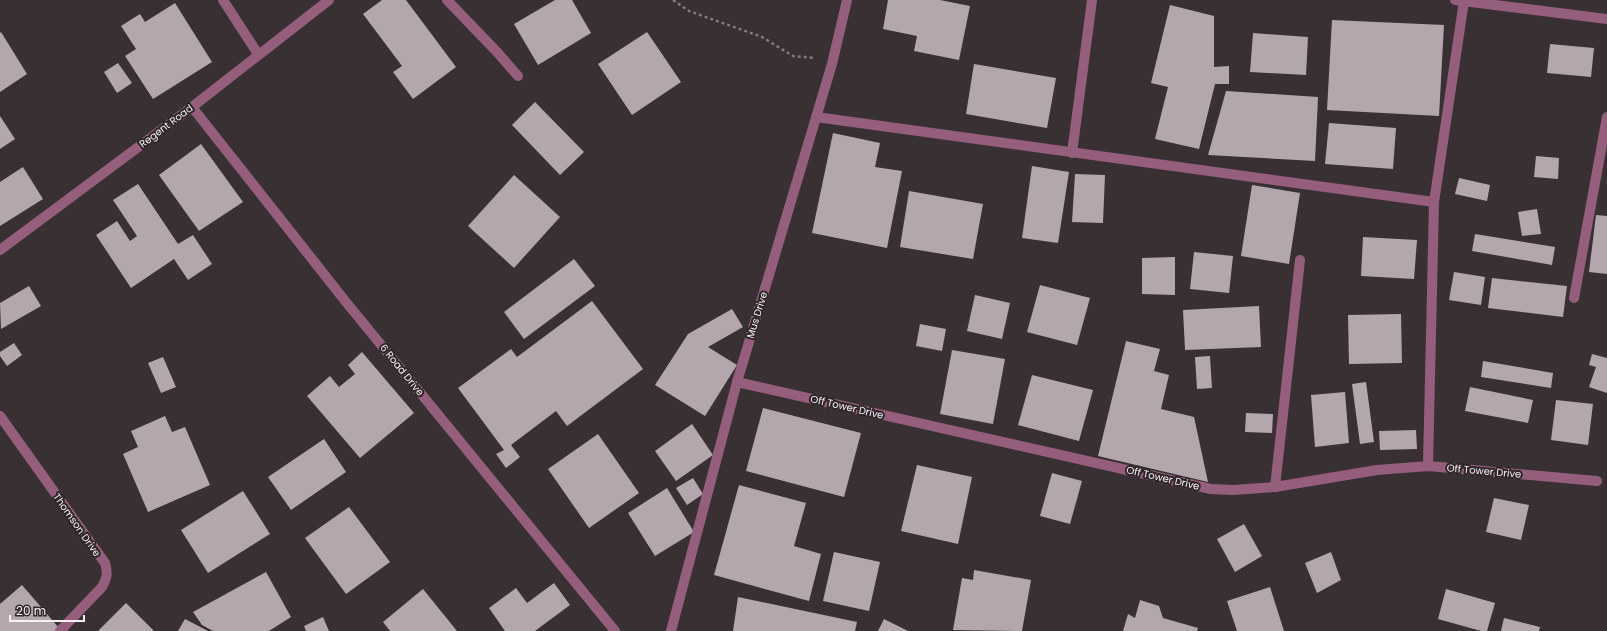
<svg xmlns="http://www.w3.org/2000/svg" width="1607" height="631" viewBox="0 0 1607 631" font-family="Poppins,sans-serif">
  <rect width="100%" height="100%" fill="#393034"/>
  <g fill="#b3a7ad">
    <polygon points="382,0 406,0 456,67 413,99 393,72 402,66 363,14"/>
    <polygon points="555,0 572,0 591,33 538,65 514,24"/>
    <polygon points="888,0 940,0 970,6 959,60 914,51 917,36 883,29"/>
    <polygon points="175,3 212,62 153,99 125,56 136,49 121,26 140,14 145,22"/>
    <polygon points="1170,5 1214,16 1214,67 1229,66 1229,84 1215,84 1199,149 1155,139 1168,87 1151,83"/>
    <polygon points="1332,20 1444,25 1439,116 1327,110"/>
    <polygon points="1,32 27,74 0,92 0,33"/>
    <polygon points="647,32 681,82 632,115 598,64"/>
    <polygon points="1253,33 1308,37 1306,75 1250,72"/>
    <polygon points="1550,44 1594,48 1591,77 1547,73"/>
    <polygon points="118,63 132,83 117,93 104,72"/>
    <polygon points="974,64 1056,78 1047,128 966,114"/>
    <polygon points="1226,91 1318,97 1315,161 1208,155"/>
    <polygon points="535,102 584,152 560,175 512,125"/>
    <polygon points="0,116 15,139 0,149"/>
    <polygon points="1329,123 1396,128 1393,169 1325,164"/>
    <polygon points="833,133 880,143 875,167 902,171 887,248 812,233"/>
    <polygon points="201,144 243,202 199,231 159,175"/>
    <polygon points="1536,156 1559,158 1558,179 1534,177"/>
    <polygon points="1032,166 1069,172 1058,243 1022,238"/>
    <polygon points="23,167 43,199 0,226 0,182"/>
    <polygon points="1075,174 1105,175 1103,223 1072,222"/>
    <polygon points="514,175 560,217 514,268 468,226"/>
    <polygon points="1459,178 1490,185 1487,201 1455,194"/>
    <polygon points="138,184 178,244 193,235 212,264 188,280 174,259 131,288 96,235 117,221 130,241 137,236 113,200"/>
    <polygon points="1252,185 1300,193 1289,264 1241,256"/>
    <polygon points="909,191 983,204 973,259 900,247"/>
    <polygon points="1537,209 1541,234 1522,236 1518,212"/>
    <polygon points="1596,215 1607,216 1607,274 1589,272"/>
    <polygon points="1475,234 1555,247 1552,265 1472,251"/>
    <polygon points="1363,237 1417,240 1414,279 1361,276"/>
    <polygon points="1194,252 1233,256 1229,293 1190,289"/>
    <polygon points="1175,257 1175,295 1142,294 1142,258"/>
    <polygon points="574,259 595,286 524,339 504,312"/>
    <polygon points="1454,272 1485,277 1481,305 1449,300"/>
    <polygon points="1492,278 1567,286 1563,317 1488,308"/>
    <polygon points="1040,285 1090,298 1077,345 1027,332"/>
    <polygon points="29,286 41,306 1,329 0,303"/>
    <polygon points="975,295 1010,303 1002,339 967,331"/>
    <polygon points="592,301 643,369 567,426 556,411 511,445 520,457 506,468 496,454 504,450 458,388 511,349 517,357"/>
    <polygon points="1259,306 1261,347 1185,350 1183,310"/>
    <polygon points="732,309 743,327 708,347 737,365 705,416 655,385 688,334"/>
    <polygon points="1401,314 1402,363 1349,364 1348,315"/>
    <polygon points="920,324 946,329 942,351 916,346"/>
    <polygon points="1126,341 1160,349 1154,371 1169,375 1161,409 1194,417 1208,482 1098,456"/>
    <polygon points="14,343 22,355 7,366 0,356 0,352"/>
    <polygon points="952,350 1005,359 993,424 940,414"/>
    <polygon points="362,352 414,413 360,458 307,396 330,376 339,387 355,374 348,365"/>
    <polygon points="1592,354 1607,358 1607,393 1589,387 1596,367 1589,365"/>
    <polygon points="1210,356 1212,388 1197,389 1195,357"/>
    <polygon points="163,357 176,387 161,393 148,363"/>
    <polygon points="1483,361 1553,373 1551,388 1481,377"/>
    <polygon points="1032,375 1093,390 1079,441 1018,425"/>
    <polygon points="1366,382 1374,442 1360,444 1352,384"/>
    <polygon points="1470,387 1533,400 1528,423 1465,411"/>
    <polygon points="1345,392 1349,443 1315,447 1311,395"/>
    <polygon points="1556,400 1593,404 1588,445 1551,440"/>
    <polygon points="763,408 861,433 844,497 746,471"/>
    <polygon points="1246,413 1273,414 1272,433 1245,432"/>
    <polygon points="165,416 172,432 185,427 210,485 148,512 123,454 138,447 131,431"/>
    <polygon points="692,424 713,455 676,481 655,451"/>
    <polygon points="1416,430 1417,449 1380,450 1379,431"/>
    <polygon points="598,434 639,493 589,528 548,469"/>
    <polygon points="324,439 346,472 291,510 268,477"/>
    <polygon points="917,465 972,477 958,544 901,531"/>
    <polygon points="1052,473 1082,481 1070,524 1040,516"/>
    <polygon points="693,478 703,494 687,505 676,488"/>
    <polygon points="739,485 806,503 794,546 821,554 809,601 714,575"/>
    <polygon points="667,488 694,532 655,556 628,513"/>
    <polygon points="243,491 270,534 208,573 181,530"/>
    <polygon points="1494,498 1529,505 1521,540 1486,532"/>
    <polygon points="349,507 390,562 346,594 305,538"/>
    <polygon points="1244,524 1262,556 1235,572 1217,539"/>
    <polygon points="834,552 880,562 869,611 823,601"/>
    <polygon points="1331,552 1341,580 1317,593 1305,563"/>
    <polygon points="974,570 1031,580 1022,631 953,630 962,578 973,580"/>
    <polygon points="266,572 291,617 269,631 213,631 202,625 193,612"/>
    <polygon points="554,583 570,605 535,631 505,631 489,608 516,588 527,603"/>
    <polygon points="22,585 59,628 55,631 0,631 0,604"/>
    <polygon points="1270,587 1284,631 1237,631 1227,601"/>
    <polygon points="423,589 457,631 390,631 383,622"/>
    <polygon points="1446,589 1495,603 1487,631 1481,631 1438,619"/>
    <polygon points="738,597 857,622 855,631 733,631"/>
    <polygon points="1140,600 1159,606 1163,618 1198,628 1197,631 1123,631 1128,614 1135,618"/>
    <polygon points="126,603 154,631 98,631"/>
    <polygon points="323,617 329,631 306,631 304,626"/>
    <polygon points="1504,618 1540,627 1539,631 1501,631"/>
    <polygon points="185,619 208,631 178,631"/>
    <polygon points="884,619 908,631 878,631"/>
  </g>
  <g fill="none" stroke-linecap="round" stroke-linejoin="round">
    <polyline stroke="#827a7e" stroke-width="2.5" stroke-dasharray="3 3" stroke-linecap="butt" points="673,0 689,11 762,37 793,56 815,58"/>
    <g stroke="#965e7d" stroke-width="10">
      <polyline points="223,0 258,54"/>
      <polyline points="447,0 497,52 518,76"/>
      <polyline points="1455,0 1607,19"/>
      <polyline points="192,107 346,302 615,631"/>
      <polyline points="816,117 1434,202"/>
      <polyline points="1072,153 1092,0"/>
      <polyline points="0,250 192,107 329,0"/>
      <polyline points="1574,298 1607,117"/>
      <polyline points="737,382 1211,489 1233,490 1275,487 1377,470 1428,466 1597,481"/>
      <path d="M0,416L105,563C108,573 107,578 102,587L60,631"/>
      <polyline points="1428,466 1434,202 1464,1"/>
      <polyline points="1275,487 1300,260"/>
      <polyline points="671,631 737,382 832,64 847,0"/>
    </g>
  </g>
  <g text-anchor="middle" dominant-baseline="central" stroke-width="4" stroke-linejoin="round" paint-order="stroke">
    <g font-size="10" fill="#f7f1f4" stroke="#2f262a">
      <text transform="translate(166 126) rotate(-37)">Regent Road</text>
      <text transform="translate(757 315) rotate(-73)">Mus Drive</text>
      <text transform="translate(402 370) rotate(51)">6 Road Drive</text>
      <text transform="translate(847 407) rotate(13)">Off Tower Drive</text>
      <text transform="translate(1484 471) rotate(5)">Off Tower Drive</text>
      <text transform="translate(1163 478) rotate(13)">Off Tower Drive</text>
      <text transform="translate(77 525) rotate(55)">Thomson Drive</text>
    </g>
  </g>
  <path d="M10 615v6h74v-6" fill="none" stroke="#f7f1f4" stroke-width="2"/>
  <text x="16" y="615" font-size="12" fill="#f7f1f4" stroke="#2f262a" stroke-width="3" paint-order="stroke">20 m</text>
</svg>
